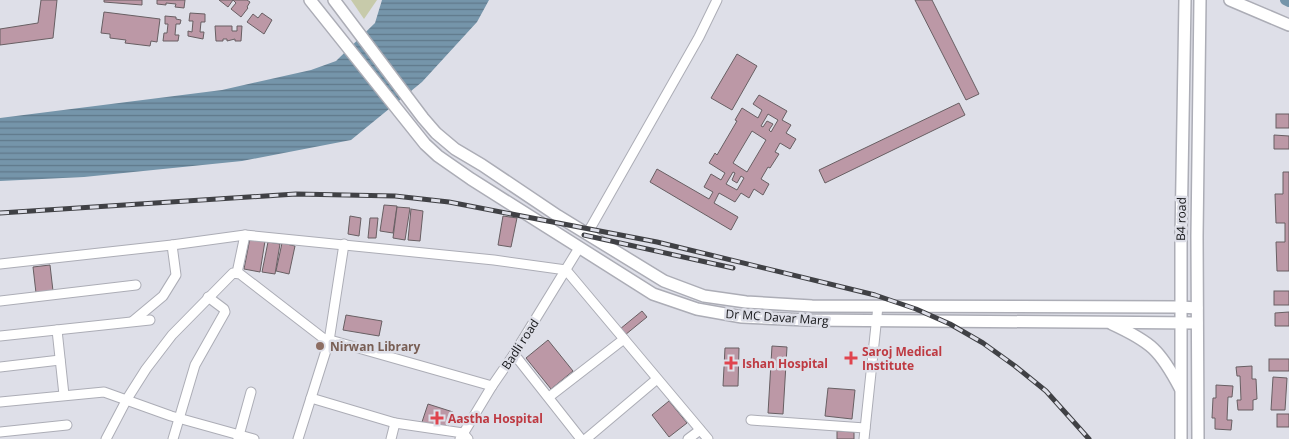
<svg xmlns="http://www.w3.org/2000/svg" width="1289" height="439" viewBox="0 0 1289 439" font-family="'Open Sans',sans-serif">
  <defs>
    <pattern id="water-rules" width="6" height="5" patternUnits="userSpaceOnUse" patternTransform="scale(1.25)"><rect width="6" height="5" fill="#7595aa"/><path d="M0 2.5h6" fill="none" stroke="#5f798a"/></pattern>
  </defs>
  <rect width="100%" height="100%" fill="#dedfe8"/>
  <polygon fill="#c7caaa" points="351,0 377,0 364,19"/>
  <polygon fill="url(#water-rules)" points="382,0 489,0 477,22 422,82 351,140 242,161 84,177 0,181 0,118 222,90 311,70 336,61 375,23"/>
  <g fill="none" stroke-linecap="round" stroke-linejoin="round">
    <polyline stroke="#7595aa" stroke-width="10" points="1285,0 1289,2"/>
  </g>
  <g fill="#bc98a6" stroke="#685f63" fill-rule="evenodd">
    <polygon points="41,0 57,0 53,38 0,45 0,29 38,23"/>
    <polygon points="104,0 142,0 142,5 104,2"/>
    <polygon points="157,0 185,0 184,8 175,7 176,4 166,3 166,5 157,4"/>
    <polygon points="219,0 247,0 250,2 247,7 248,8 241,17 231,9 236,3 233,0 228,7"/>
    <polygon points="915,0 932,0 979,94 966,100"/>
    <polygon points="104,12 160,19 157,42 151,41 150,46 125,43 126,40 110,38 110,34 101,33"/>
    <polygon points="190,13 205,14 205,22 201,22 200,32 204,32 203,39 188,36 188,31 192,32 193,21 189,21"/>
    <polygon points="262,13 272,20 264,34 247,22 253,14 258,18"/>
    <polygon points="165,16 176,17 176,19 181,20 180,24 176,24 175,35 179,35 178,41 163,41 164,33 167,33 168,24 165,24"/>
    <polygon points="215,26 232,26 232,31 237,31 237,26 242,26 241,41 235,41 235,39 227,41 227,39 223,39 223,41 216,41"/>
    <polygon points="737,54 757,66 732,110 711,98"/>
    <path d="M759,95L787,111L782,120L791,125L786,133L796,139L790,149L780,143L775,152L779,154L770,168L768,167L761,179L769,184L763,195L754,189L749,198L741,193L735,202L719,193L714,203L738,217L731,230L650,182L657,169L709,199L713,192L704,187L711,174L721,180L725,173L709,163L715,153L717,155L737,121L735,120L742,108L758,118L762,110L753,104ZM768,114L778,120L771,132L769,130L773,124L767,121L763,127L761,126ZM752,131L766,140L747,172L733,163ZM733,172L735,173L732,180L737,183L741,176L744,178L737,190L726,184Z"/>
    <polygon points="959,103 965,115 825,183 819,170"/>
    <rect x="1276" y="114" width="13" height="14"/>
    <polygon points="1274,135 1289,136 1289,149 1274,149"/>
    <polygon points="1283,172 1289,172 1289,271 1277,271 1276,242 1285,242 1285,223 1276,223 1275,194 1283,194"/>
    <polygon points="384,205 397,206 393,233 380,231"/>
    <polygon points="397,207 410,208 405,240 393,238"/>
    <polygon points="411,209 423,211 420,241 408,240"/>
    <polygon points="350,216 361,218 359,236 348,234"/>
    <polygon points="503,216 517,218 511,247 498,245"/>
    <polygon points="370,218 378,218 376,238 368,238"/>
    <polygon points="250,238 265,241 260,272 244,269"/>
    <polygon points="268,242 280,244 275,274 262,272"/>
    <polygon points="282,243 295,246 289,274 276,271"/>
    <polygon points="50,265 53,291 36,293 33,267"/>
    <rect x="1274" y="291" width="15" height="14"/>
    <polygon points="642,311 647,317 625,335 620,329"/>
    <polygon points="1289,312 1289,326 1275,326 1275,313"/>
    <polygon points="346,315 382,321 379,336 343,330"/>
    <polygon points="548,340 573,371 551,389 526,358"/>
    <polygon points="772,346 787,347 783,414 768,413"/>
    <polygon points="725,348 739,348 738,386 723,386"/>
    <rect x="1269" y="359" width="20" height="12"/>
    <polygon points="1252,366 1252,379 1256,379 1257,399 1253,400 1253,410 1238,410 1237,400 1241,400 1240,376 1237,376 1236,367"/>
    <polygon points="1273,377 1287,378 1285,410 1271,410"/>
    <polygon points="1216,385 1233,386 1232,397 1228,397 1227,420 1232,420 1231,430 1215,429 1215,418 1212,418 1213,398 1216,398"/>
    <polygon points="828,388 855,390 852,419 825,416"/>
    <polygon points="669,401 687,423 669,437 652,415"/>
    <polygon points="428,404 453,412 447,430 422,422"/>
    <rect x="1277" y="414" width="12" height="13"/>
    <polygon points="837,431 854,432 854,439 837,439"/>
  </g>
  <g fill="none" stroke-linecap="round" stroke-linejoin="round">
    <g stroke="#acadb6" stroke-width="11">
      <g id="minor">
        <polyline points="587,234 699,37 717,0"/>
        <polyline points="0,264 172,245 245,235 494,260 566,270 708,439"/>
        <polyline points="237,273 245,235"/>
        <polyline points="0,301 136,285"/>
        <polyline points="133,321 163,296 176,275 172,245"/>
        <polyline points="57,330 64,395"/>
        <polyline points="0,336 150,320"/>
        <polyline points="514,354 581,439"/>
        <polyline points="0,367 60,360"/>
        <polyline points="549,397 624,339"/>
        <polyline points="311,398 395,423 463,433 468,439"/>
        <polyline points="0,402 104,392 171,416 254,439"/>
        <polyline points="751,420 865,428"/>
        <polyline points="0,432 67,425"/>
        <polyline points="106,439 127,399 146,369 172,335 233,273 240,274 323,338 492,386"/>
        <polyline points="173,439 195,365 225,312 224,309 208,297"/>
        <polyline points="238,439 251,392"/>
        <polyline points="298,439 329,341 344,244"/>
        <polyline points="391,439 395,423"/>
        <polyline points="460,439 492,386 514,354 579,248"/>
        <polyline points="586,439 657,379"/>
        <polyline points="688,439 700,430"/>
        <polyline points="864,439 878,306"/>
      </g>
    </g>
    <g stroke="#acadb6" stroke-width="14">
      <g id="tertiary">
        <polyline points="310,0 425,144 438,156 471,179 653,294 697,309 742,317 806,320 1197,323"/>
        <polyline points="334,0 423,118 436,133 455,149 482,165 558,216 664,281 704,296 746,302 812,306 1181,307 1197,308"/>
        <polyline points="1230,0 1289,25"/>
        <path d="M1112,324C1151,342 1160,350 1180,388"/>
        <polyline points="1181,439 1181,237 1185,0"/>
        <polyline points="1198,439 1197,236 1200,0"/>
      </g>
    </g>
    <use href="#minor" stroke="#fff" stroke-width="9"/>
    <use href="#tertiary" stroke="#fff" stroke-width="11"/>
    <g stroke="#404145" stroke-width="5">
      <g id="rail">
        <polyline points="0,213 296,194 395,196 449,202 657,242 875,295 916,309 950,324 983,343 1015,366 1046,391 1089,439"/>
        <polyline points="584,235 733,268"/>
      </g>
    </g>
    <use href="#rail" stroke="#dedfe8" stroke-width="3" stroke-dasharray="9" stroke-linecap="butt"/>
  </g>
  <circle fill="#8d6e63" stroke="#dedfe8" stroke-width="2" cx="320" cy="346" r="5"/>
  <g fill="#e0444e" stroke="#dedfe8" stroke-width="2">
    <path d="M848.5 350.5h5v5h5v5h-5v5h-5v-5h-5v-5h5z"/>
    <path d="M728.5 355.5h5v5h5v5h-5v5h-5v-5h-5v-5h5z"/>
    <path d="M434.5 410.5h5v5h5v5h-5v5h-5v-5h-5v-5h5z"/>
  </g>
  <g text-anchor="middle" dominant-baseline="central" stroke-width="5" stroke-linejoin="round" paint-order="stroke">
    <g font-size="12" fill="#151619" stroke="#dedfe8">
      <text transform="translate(1181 219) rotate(-89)">B4 road</text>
      <text transform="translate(777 317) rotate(4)">Dr MC Davar Marg</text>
      <text transform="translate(520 344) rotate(-57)">Badli road</text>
    </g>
    <g font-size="12" font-weight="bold" fill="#785e54" stroke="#dedfe8" text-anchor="start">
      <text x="330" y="346">Nirwan Library</text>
    </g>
    <g font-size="12" font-weight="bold" fill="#be3a42" stroke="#dedfe8" text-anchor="start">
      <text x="862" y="351">Saroj Medical<tspan x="862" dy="14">Institute</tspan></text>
      <text x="742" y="363">Ishan Hospital</text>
      <text x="448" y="418">Aastha Hospital</text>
    </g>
  </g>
</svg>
